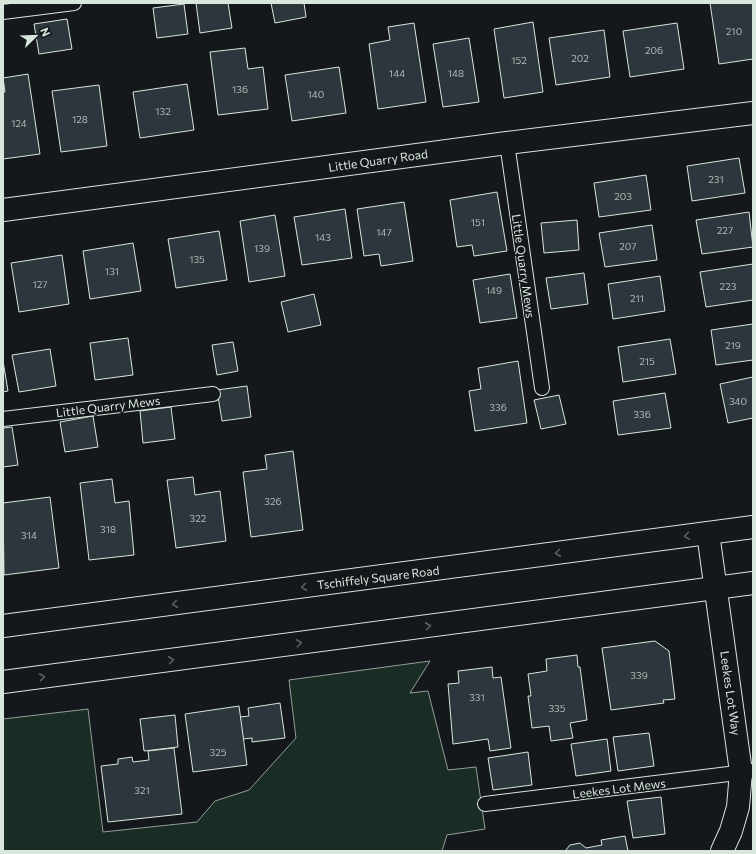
<svg xmlns="http://www.w3.org/2000/svg" width="756" height="854" viewBox="0 0 756 854" font-family="Commissioner,sans-serif">
  <rect width="100%" height="100%" fill="#14181c"/>
  <polygon fill="#1a2d24" stroke="#939e99" points="430,661 410,693 428,691 448,770 476,767 485,829 447,835 442,851 3,851 3,719 88,709 103,832 197,822 215,801 249,790 296,738 289,680"/>
  <g fill="#2c363c" stroke="#d8e6dc">
    <polygon points="196,3 228,3 232,28 200,33"/>
    <polygon points="271,3 304,3 306,17 275,23"/>
    <polygon points="710,3 753,3 753,59 719,64"/>
    <polygon points="184,4 188,34 157,38 153,8"/>
    <polygon points="67,19 72,49 39,54 34,24"/>
    <polygon points="533,22 543,92 504,98 494,29"/>
    <polygon points="414,23 426,102 378,109 369,44 390,40 388,27"/>
    <polygon points="677,23 684,69 630,77 623,31"/>
    <polygon points="604,30 610,77 556,85 549,38"/>
    <polygon points="469,38 479,102 443,107 433,44"/>
    <polygon points="245,48 248,69 263,67 268,109 218,115 210,52"/>
    <polygon points="339,67 346,113 292,121 285,75"/>
    <polygon points="28,74 40,154 3,159 3,92 5,92 3,78"/>
    <polygon points="187,84 194,130 140,138 133,92"/>
    <polygon points="99,85 107,146 61,152 52,91"/>
    <polygon points="739,158 745,193 692,201 687,166"/>
    <polygon points="646,175 651,210 599,217 594,183"/>
    <polygon points="497,192 507,251 474,256 472,245 457,247 450,200"/>
    <polygon points="404,202 413,261 381,266 379,254 364,256 357,209"/>
    <polygon points="345,209 352,258 302,265 294,217"/>
    <polygon points="749,212 753,247 702,254 696,220"/>
    <polygon points="275,215 285,276 249,282 240,221"/>
    <polygon points="577,220 579,250 544,253 541,223"/>
    <polygon points="652,225 657,260 605,267 599,233"/>
    <polygon points="219,231 227,280 176,288 168,239"/>
    <polygon points="133,243 141,291 90,299 83,251"/>
    <polygon points="62,255 69,304 19,312 11,263"/>
    <polygon points="753,264 753,300 706,307 700,272"/>
    <polygon points="584,273 588,304 551,309 546,278"/>
    <polygon points="510,274 517,318 480,323 473,280"/>
    <polygon points="660,276 665,311 613,319 608,284"/>
    <polygon points="314,294 321,325 288,332 281,302"/>
    <polygon points="753,324 753,360 716,365 711,330"/>
    <polygon points="128,338 133,375 95,380 90,343"/>
    <polygon points="670,339 676,374 623,382 618,347"/>
    <polygon points="233,342 238,371 217,375 212,345"/>
    <polygon points="50,349 56,386 19,392 12,355"/>
    <polygon points="3,361 8,391 3,392"/>
    <polygon points="518,361 527,423 475,431 469,391 481,389 478,368"/>
    <polygon points="753,377 753,418 728,423 720,384"/>
    <polygon points="247,386 251,417 222,421 217,390"/>
    <polygon points="665,393 671,428 618,435 613,401"/>
    <polygon points="559,395 566,424 541,429 534,400"/>
    <polygon points="171,407 175,439 143,443 140,411"/>
    <polygon points="93,416 98,447 65,452 60,422"/>
    <polygon points="12,427 18,465 3,467 3,428"/>
    <polygon points="293,451 303,530 251,537 243,472 267,469 265,455"/>
    <polygon points="193,477 195,495 220,491 226,541 176,548 167,480"/>
    <polygon points="112,479 115,503 129,501 134,555 89,560 80,483"/>
    <polygon points="50,497 59,568 4,575 3,503"/>
    <polygon points="655,641 669,651 675,699 663,700 664,703 611,710 602,648"/>
    <polygon points="577,655 578,667 580,667 587,720 570,723 573,738 551,741 549,726 532,728 528,696 531,696 528,674 547,671 546,659"/>
    <polygon points="492,667 493,678 501,677 511,748 490,751 488,739 453,744 448,684 459,683 458,671"/>
    <polygon points="280,703 285,738 252,742 252,738 243,739 240,717 249,716 248,708"/>
    <polygon points="239,706 247,765 193,772 185,714"/>
    <polygon points="175,715 178,747 144,751 140,719"/>
    <polygon points="649,733 654,766 618,771 613,737"/>
    <polygon points="607,739 611,771 576,776 571,744"/>
    <polygon points="174,748 182,814 108,822 101,766 118,764 118,759 132,757 133,762 149,760 148,751"/>
    <polygon points="528,752 532,785 493,790 488,758"/>
    <polygon points="661,797 665,834 633,838 627,801"/>
    <polygon points="625,836 628,851 565,851 570,845 580,843 586,848 602,845 601,840"/>
  </g>
  <g fill="none" stroke-linecap="round" stroke-linejoin="round">
    <g stroke="#d8e6dc" stroke-width="16">
      <g id="service">
        <polyline points="3,12 74,3"/>
        <polyline points="507,143 542,388"/>
        <polyline points="3,419 213,394"/>
        <polyline points="485,804 753,771"/>
      </g>
    </g>
    <g stroke="#d8e6dc" stroke-width="24">
      <g id="minor">
        <polyline points="3,210 507,143 753,113"/>
        <polyline points="708,533 741,772 738,807 731,831 722,851"/>
      </g>
    </g>
    <g stroke="#d8e6dc" stroke-width="24">
      <g id="tertiary">
        <polyline points="3,626 753,527"/>
        <polyline points="3,682 753,583"/>
      </g>
    </g>
    <use href="#service" stroke="#14181c" stroke-width="14"/>
    <use href="#minor" stroke="#14181c" stroke-width="22"/>
    <use href="#tertiary" stroke="#14181c" stroke-width="22"/>
  </g>
  <defs><path id="oneway-chevron" d="M-2-3.5L2.5 0L-2 3.5" fill="none" stroke-width="1.6" stroke-linecap="round" stroke-linejoin="round"/></defs>
  <g stroke="#59605f">
    <use href="#oneway-chevron" transform="translate(687 536) rotate(172)"/>
    <use href="#oneway-chevron" transform="translate(558 553) rotate(173)"/>
    <use href="#oneway-chevron" transform="translate(304 587) rotate(173)"/>
    <use href="#oneway-chevron" transform="translate(175 604) rotate(173)"/>
    <use href="#oneway-chevron" transform="translate(428 626) rotate(-7)"/>
    <use href="#oneway-chevron" transform="translate(299 643) rotate(-7)"/>
    <use href="#oneway-chevron" transform="translate(171 660) rotate(-7)"/>
    <use href="#oneway-chevron" transform="translate(42 677) rotate(-7)"/>
  </g>
  <g text-anchor="middle" dominant-baseline="central" stroke-width="3" stroke-linejoin="round" paint-order="stroke">
    <g font-size="10" fill="#adbab4">
      <text x="734" y="31">210</text>
      <text x="654" y="50">206</text>
      <text x="580" y="58">202</text>
      <text x="519" y="60">152</text>
      <text x="397" y="73">144</text>
      <text x="456" y="73">148</text>
      <text x="240" y="89">136</text>
      <text x="316" y="94">140</text>
      <text x="163" y="111">132</text>
      <text x="80" y="119">128</text>
      <text x="19" y="123">124</text>
      <text x="716" y="179">231</text>
      <text x="623" y="196">203</text>
      <text x="478" y="222">151</text>
      <text x="725" y="230">227</text>
      <text x="384" y="232">147</text>
      <text x="323" y="237">143</text>
      <text x="628" y="246">207</text>
      <text x="262" y="248">139</text>
      <text x="197" y="259">135</text>
      <text x="112" y="271">131</text>
      <text x="40" y="284">127</text>
      <text x="728" y="286">223</text>
      <text x="494" y="290">149</text>
      <text x="637" y="298">211</text>
      <text x="733" y="345">219</text>
      <text x="647" y="361">215</text>
      <text x="738" y="401">340</text>
      <text x="498" y="407">336</text>
      <text x="642" y="414">336</text>
      <text x="273" y="501">326</text>
      <text x="198" y="518">322</text>
      <text x="108" y="529">318</text>
      <text x="29" y="535">314</text>
      <text x="639" y="675">339</text>
      <text x="477" y="697">331</text>
      <text x="557" y="708">335</text>
      <text x="218" y="752">325</text>
      <text x="142" y="790">321</text>
    </g>
    <g font-size="12" fill="#d8e6dc" stroke="#14181c">
      <text transform="translate(378 160) rotate(-8)">Little Quarry Road</text>
      <text transform="translate(524 266) rotate(82)">Little Quarry Mews</text>
      <text transform="translate(108 406) rotate(-7)">Little Quarry Mews</text>
      <text transform="translate(378 577) rotate(-7)">Tschiffely Square Road</text>
      <text transform="translate(731 693) rotate(82)">Leekes Lot Way</text>
      <text transform="translate(619 788) rotate(-7)">Leekes Lot Mews</text>
    </g>
  </g>
  <rect width="756" height="854" fill="none" stroke="#d8e6dc" stroke-width="8"/>
  <g transform="translate(36 36) rotate(67)" stroke="#14181c" stroke-width="3" paint-order="stroke">
  <path d="M0-3L7 15L0 10L-7 15Z" fill="#d8e6dc"/>
  <text y="-6" font-size="11" font-weight="bold" text-anchor="middle" fill="#d8e6dc">N</text>
  </g>
</svg>
